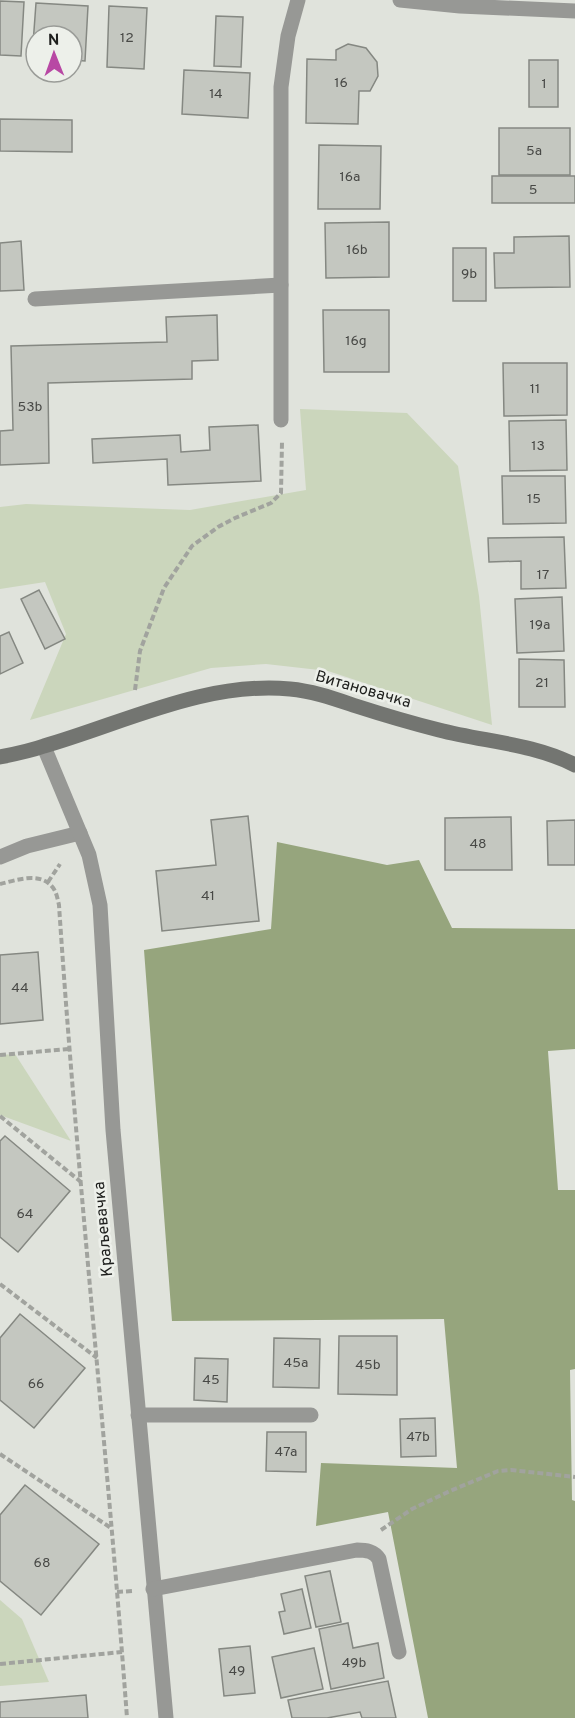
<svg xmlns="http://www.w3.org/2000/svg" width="575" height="1718" viewBox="0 0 575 1718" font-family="Overpass,sans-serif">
  <rect width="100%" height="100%" fill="#e0e3dc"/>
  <g fill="#cbd6bc">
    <polygon points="300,409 407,413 458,466 479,596 492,725 328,671 266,664 211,668 30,720 66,634 45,582 0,589 0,507 26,504 190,510 306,490"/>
    <polygon points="15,1054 71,1141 0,1115 0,1055"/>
    <polygon points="0,1600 22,1619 49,1682 0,1686"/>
  </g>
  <polygon fill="#96a57d" points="277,842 387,865 419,860 452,928 575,929 575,1049 548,1051 558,1190 575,1190 575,1369 570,1370 572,1500 575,1501 575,1718 428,1718 388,1512 316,1526 321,1463 457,1468 444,1319 172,1321 144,950 271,929"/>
  <g fill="#c4c7c0" stroke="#858882" stroke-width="1.5">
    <polygon points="0,1 24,2 21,56 0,55"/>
    <polygon points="36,3 88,6 85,61 72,60 72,36 36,36 36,58 32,58"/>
    <polygon points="109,6 147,8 144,69 107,67"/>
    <polygon points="216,16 243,17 241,67 214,66"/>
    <polygon points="348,44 366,48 377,62 378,76 370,91 359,91 358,124 306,123 307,59 336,60 336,50"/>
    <rect x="529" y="60" width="29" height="47"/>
    <polygon points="184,70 250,73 248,118 182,114"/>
    <polygon points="0,119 72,120 72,152 0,151"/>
    <rect x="499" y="128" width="71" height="47"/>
    <polygon points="319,145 381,146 380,209 318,209"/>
    <rect x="492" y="176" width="83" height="27"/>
    <polygon points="389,222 389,277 326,278 325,223"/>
    <polygon points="569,236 570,287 495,288 494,253 514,253 514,237"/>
    <polygon points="21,241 24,290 0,291 0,243"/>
    <rect x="453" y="248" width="33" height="53"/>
    <polygon points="323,310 389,310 389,372 324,372"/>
    <polygon points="217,315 218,360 192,361 192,379 48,383 49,463 0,465 0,431 13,430 11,346 167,342 166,317"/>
    <polygon points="503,363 567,363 567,415 504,416"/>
    <polygon points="566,420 567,470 510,471 509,421"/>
    <polygon points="258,425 261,481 168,485 167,459 93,463 92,439 180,435 181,452 210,450 209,427"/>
    <polygon points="502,476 565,476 566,523 503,524"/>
    <polygon points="564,537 566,588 521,589 521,561 489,562 488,538"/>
    <polygon points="39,590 65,639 45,649 21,599"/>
    <polygon points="562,597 564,651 517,653 515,599"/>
    <polygon points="9,632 23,663 0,674 0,636"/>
    <polygon points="519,659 564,660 565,707 519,707"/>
    <polygon points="248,816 259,921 162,931 156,871 216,865 211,820"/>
    <polygon points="511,817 512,870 445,870 445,818"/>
    <polygon points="575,820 575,865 548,865 547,821"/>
    <polygon points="38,952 43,1020 0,1024 0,955"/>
    <polygon points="5,1136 70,1191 18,1252 0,1237 0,1141"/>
    <polygon points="20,1314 85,1368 34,1428 0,1400 0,1338"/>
    <polygon points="339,1336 397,1336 397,1395 338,1394"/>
    <polygon points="274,1338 320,1339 319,1388 273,1387"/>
    <polygon points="195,1358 228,1359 227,1402 194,1400"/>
    <polygon points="435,1418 436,1456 401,1457 400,1419"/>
    <polygon points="267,1432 306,1432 306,1472 266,1471"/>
    <polygon points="25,1485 99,1544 41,1615 0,1581 0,1515"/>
    <polygon points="330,1571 341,1622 316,1627 305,1576"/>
    <polygon points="302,1589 311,1628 284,1634 279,1612 285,1611 281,1594"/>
    <polygon points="348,1623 353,1648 378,1643 384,1678 331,1689 319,1629"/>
    <polygon points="250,1646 255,1693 224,1696 219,1649"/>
    <polygon points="314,1648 323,1689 281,1698 272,1657"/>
    <polygon points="388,1681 396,1718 362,1718 360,1712 327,1718 292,1718 288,1700"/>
    <polygon points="86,1695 88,1718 0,1718 0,1702"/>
  </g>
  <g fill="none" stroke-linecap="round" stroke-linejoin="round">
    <g stroke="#a1a39e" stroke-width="4" stroke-dasharray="6 3" stroke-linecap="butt">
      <polyline points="135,690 140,651 164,588 192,546 218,527 235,518 271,503 281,493 282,442"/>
      <polyline points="48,882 60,864"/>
      <path d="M0,884C17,880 44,870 55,891C57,895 58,901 59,905C77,1177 107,1447 127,1718"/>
      <polyline points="0,1055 69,1049"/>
      <polyline points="0,1116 81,1182"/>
      <polyline points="0,1284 97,1358"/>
      <polyline points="0,1454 111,1528"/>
      <polyline points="381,1530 412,1509 450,1491 498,1471 511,1470 575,1477"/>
      <polyline points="117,1592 132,1591"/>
      <polyline points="0,1664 122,1652"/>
    </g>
    <g stroke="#979895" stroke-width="15">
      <polyline points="35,299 281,285"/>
      <polyline points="0,857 27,846 80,833"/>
    </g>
    <g stroke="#979895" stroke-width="15">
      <polyline points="400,0 460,6 575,11"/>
      <polyline points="281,420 281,87 288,36 298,0"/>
      <polyline points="44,747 89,855 100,905 113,1130 166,1718"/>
      <polyline points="138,1415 311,1415"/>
      <path d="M153,1589L357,1550C366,1550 374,1551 379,1559L399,1652"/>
    </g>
    <path stroke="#737571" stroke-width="15" d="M0,757C15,754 30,751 44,746C124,723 205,681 290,689C313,691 335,699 356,706C384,715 411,723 439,730C485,742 532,743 575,765"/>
  </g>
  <g text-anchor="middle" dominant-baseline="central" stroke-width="5" stroke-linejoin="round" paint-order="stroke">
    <g font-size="14" fill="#484946">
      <text x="127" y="38">12</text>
      <text x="341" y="83">16</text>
      <text x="544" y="84">1</text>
      <text x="216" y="94">14</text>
      <text x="534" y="151">5a</text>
      <text x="350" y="177">16a</text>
      <text x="533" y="190">5</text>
      <text x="357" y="250">16b</text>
      <text x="469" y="274">9b</text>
      <text x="356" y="341">16g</text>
      <text x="535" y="389">11</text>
      <text x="30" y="407">53b</text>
      <text x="538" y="446">13</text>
      <text x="534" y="499">15</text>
      <text x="543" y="575">17</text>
      <text x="540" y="625">19a</text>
      <text x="542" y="683">21</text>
      <text x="478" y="844">48</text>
      <text x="208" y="896">41</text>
      <text x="20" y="988">44</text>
      <text x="25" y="1214">64</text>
      <text x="296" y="1363">45a</text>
      <text x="368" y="1365">45b</text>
      <text x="211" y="1380">45</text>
      <text x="36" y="1384">66</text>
      <text x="418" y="1437">47b</text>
      <text x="286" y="1452">47a</text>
      <text x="42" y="1563">68</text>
      <text x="354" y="1663">49b</text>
      <text x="237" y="1671">49</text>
    </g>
    <g font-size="16" fill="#1e1f1d" stroke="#edf0ea">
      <text transform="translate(363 690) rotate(16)">Витановачка</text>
      <text transform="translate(104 1229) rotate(-95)">Краљевачка</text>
    </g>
  </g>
  <g transform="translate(54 54) rotate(359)"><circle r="28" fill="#edf0ea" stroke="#9a9c98" stroke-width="1.5"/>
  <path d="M0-4.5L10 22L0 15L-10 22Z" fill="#b848a4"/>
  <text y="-9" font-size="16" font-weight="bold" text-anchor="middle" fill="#1e1f1d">N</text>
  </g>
</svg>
